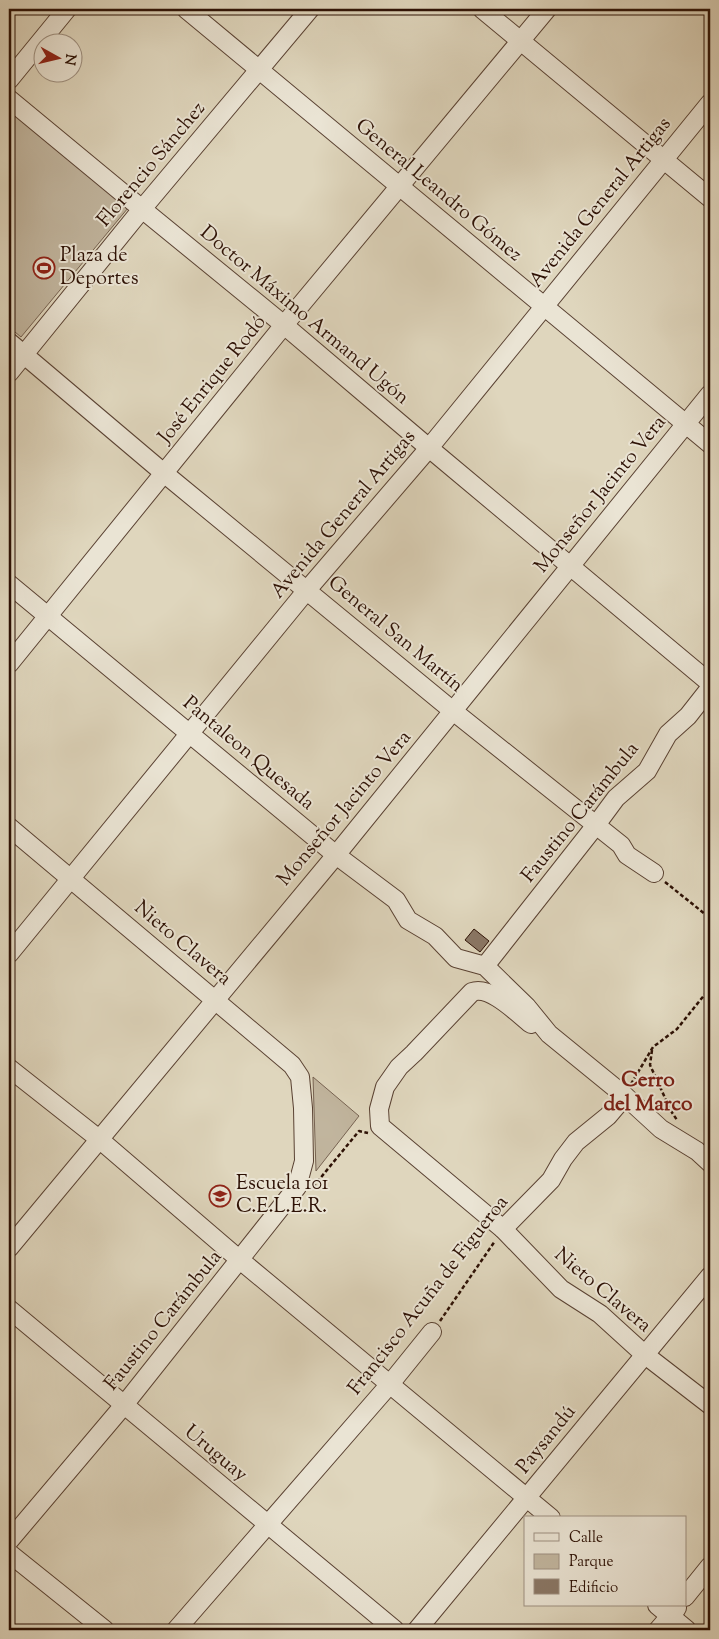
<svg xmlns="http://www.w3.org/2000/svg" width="719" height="1639" viewBox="0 0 719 1639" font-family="'Sorts Mill Goudy',serif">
  <rect width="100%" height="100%" fill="#dfd6bd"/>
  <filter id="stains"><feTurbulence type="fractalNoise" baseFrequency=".004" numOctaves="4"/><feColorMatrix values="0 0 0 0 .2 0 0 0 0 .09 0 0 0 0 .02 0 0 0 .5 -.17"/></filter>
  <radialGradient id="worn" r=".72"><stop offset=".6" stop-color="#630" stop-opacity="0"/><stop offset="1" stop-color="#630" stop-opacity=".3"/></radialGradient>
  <g fill="#c1b59e" stroke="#776352">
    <polygon points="9,109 128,208 21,337 9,327"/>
    <polygon points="313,1077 359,1116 316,1171"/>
  </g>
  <polygon fill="#8a7765" stroke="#2d1105" points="474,929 489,941 480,952 465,940"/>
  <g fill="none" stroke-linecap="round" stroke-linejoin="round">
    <g stroke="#5a4233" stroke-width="20">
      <g id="minor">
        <polyline points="186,9 710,444"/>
        <polyline points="482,9 710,198"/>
        <polyline points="9,80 67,9"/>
        <polyline points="9,99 142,209 284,325 429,448 710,683"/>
        <polyline points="9,342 165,474 453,711 621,845 627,855 654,873"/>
        <polyline points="9,373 142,209 310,9"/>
        <polyline points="9,584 336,855 396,900 408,920 435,936 456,958 485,966 527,1007 549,1034 625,1096 661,1129 697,1151 710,1163"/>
        <polyline points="9,664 284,325 547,9"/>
        <polyline points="9,827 292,1065 300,1077 303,1108 304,1161 297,1187 124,1405 9,1541"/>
        <polyline points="9,954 307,590 429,448 710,103"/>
        <polyline points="485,966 596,825 616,798 647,771 668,734 688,716 710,688"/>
        <path d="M531,1024C517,1013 490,985 472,992L414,1053L399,1067L385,1087L379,1109L380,1126L503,1229L561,1289L600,1314L644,1354L710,1405"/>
        <polyline points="9,1068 99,1139 240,1260 551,1518"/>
        <polyline points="503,1229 551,1180 563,1159 576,1142 608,1116 625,1096"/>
        <polyline points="9,1248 336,855 710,394"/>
        <polyline points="9,1309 395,1630"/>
        <polyline points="9,1553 105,1630"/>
        <polyline points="685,1597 710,1566"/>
        <polyline points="657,1605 687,1630"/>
        <polyline points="176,1630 390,1384 432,1332"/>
        <polyline points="417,1630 710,1276"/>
        <polyline points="658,1630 677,1608"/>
      </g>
    </g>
    <g stroke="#2d1105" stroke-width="2.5" stroke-dasharray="4 2.5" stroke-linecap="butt">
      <polyline points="665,882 710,918"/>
      <polyline points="652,1050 650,1065 671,1111 677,1120"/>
      <polyline points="631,1084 653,1047 677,1029 710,988"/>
      <polyline points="313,1187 359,1131 368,1133"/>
      <polyline points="440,1321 495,1241"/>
    </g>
    <use href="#minor" stroke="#eae4d4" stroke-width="18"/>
  </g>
  <defs>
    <g id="stadium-ring" transform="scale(1.125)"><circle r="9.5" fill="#eae4d4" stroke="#8f2418" stroke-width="1.5"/><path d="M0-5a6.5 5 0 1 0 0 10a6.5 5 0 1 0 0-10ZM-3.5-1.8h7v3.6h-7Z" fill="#8f2418"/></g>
    <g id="school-ring" transform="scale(1.125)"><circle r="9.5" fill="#eae4d4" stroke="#8f2418" stroke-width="1.5"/><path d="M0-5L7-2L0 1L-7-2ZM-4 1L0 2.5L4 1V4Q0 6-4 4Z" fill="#8f2418"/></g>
  </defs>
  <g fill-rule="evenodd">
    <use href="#stadium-ring" x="44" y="268"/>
    <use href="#school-ring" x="220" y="1196"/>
  </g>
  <g text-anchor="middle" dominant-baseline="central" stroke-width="4" stroke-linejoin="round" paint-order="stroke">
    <g font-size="20" fill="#2d1105" stroke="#eae4d4">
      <text transform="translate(152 165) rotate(-50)">Florencio Sánchez</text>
      <text transform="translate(438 191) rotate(40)">General Leandro Gómez</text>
      <text transform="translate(601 203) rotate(-51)">Avenida General Artigas</text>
      <text transform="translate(304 316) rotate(40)">Doctor Máximo Armand Ugón</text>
      <text transform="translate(213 380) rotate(-51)">José Enrique Rodó</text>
      <text transform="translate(601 495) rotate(-51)">Monseñor Jacinto Vera</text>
      <text transform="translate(344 515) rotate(-50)">Avenida General Artigas</text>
      <text transform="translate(395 635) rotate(40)">General San Martín</text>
      <text transform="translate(248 754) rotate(40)">Pantaleon Quesada</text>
      <text transform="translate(345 809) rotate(-50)">Monseñor Jacinto Vera</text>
      <text transform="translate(581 813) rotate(-51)">Faustino Carámbula</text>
      <text transform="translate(182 944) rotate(40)">Nieto Clavera</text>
      <text transform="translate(602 1291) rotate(40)">Nieto Clavera</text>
      <text transform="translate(429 1296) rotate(-52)">Francisco Acuña de Figueroa</text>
      <text transform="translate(164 1321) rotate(-51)">Faustino Carámbula</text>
      <text transform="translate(547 1440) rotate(-51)">Paysandú</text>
      <text transform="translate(215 1454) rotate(40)">Uruguay</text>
    </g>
    <g font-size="20" fill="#2d1105" stroke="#eae4d4" text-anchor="start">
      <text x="60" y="256">Plaza de<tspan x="60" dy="23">Deportes</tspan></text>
      <text x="236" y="1184">Escuela 101<tspan x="236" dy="23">C.E.L.E.R.</tspan></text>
    </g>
    <g font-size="21" font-weight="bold" fill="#7a1f14" stroke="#eae4d4">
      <text x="648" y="1081">Cerro<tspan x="648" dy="24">del Marco</tspan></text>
    </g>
  </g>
  <rect width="719" height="1639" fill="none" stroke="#dfd6bd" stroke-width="30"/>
  <rect x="10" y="10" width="699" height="1619" fill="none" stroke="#2d1105" stroke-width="2.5"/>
  <rect x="15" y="15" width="689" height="1609" fill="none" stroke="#2d1105"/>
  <rect x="524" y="1516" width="162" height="90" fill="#eae4d4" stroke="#9e9081"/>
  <rect x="534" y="1533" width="25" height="8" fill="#eae4d4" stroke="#9e9081"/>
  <text x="569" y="1542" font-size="15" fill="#2d1105">Calle</text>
  <rect x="534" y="1554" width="25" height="15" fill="#c1b59e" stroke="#9e9081"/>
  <text x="569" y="1566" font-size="15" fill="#2d1105">Parque</text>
  <rect x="534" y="1579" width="25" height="15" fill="#8a7765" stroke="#9e9081"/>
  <text x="569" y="1592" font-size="15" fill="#2d1105">Edificio</text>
  <g transform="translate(58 58) rotate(98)"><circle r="24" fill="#eae4d4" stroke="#9e9081"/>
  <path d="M0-4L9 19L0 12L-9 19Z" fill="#8f2418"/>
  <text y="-8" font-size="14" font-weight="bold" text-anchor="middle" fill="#2d1105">N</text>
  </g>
  <rect width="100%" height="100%" filter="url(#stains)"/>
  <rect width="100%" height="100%" fill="url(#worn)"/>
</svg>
